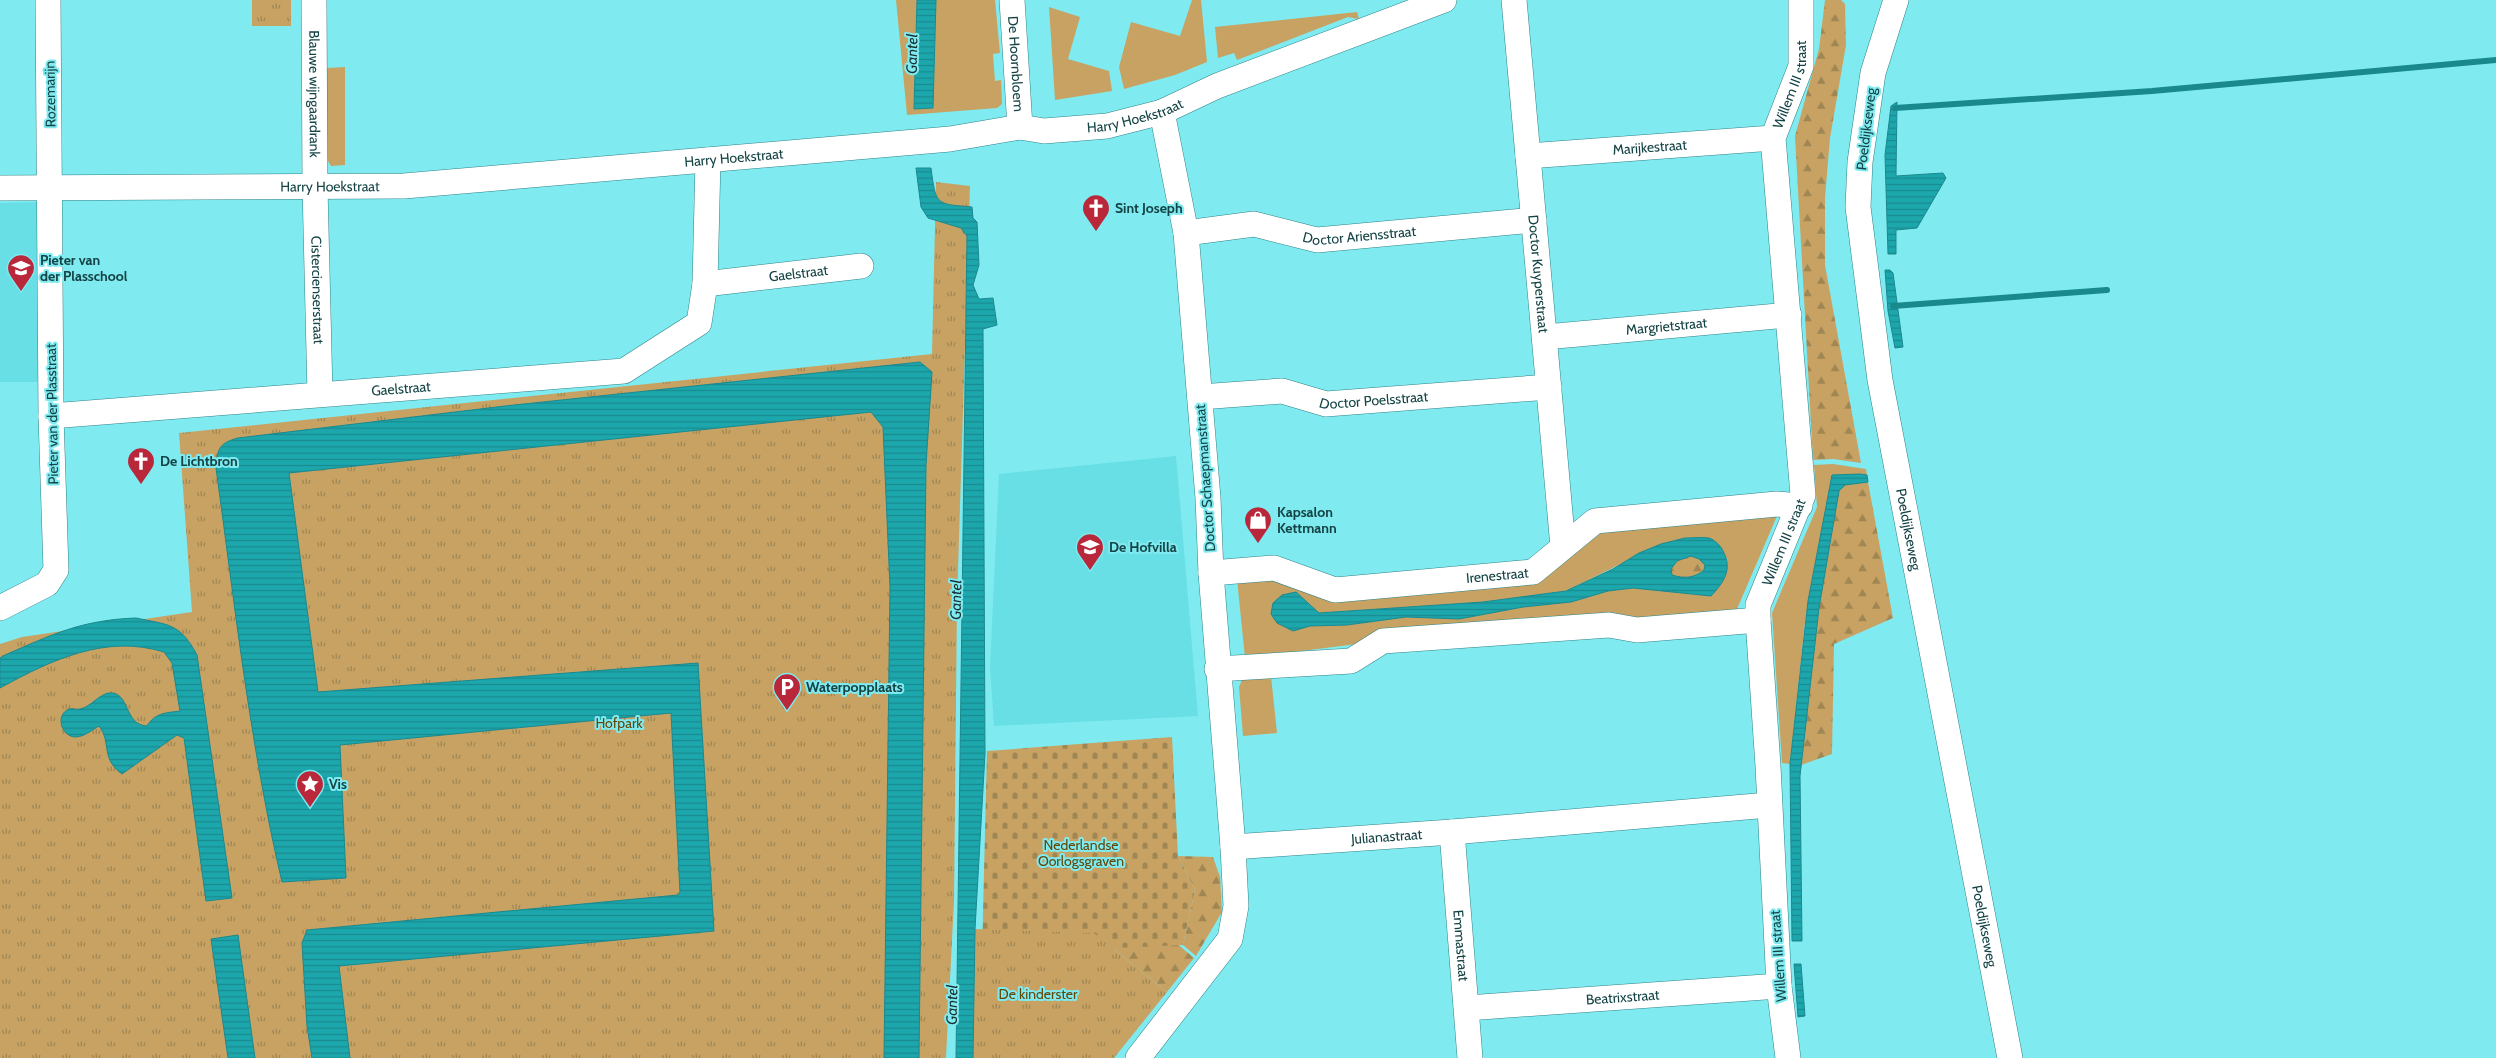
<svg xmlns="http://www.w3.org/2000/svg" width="2496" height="1058" viewBox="0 0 2496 1058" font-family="Cabin,sans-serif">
  <defs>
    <pattern id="forest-firs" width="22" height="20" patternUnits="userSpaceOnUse" patternTransform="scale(1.25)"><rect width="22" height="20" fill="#c7a263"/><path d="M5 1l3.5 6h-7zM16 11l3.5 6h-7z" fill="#a08653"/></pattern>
    <pattern id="cemetery-stones" width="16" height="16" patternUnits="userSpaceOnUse" patternTransform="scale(1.25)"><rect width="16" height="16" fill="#c7a263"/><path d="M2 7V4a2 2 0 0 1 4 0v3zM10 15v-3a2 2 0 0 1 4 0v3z" fill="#a08653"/></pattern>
    <pattern id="park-tufts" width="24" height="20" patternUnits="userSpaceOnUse" patternTransform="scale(1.25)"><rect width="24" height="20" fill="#c7a263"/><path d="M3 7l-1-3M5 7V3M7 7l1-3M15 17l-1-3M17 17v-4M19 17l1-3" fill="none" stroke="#a08653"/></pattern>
    <pattern id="water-rules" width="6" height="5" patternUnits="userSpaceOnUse" patternTransform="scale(1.25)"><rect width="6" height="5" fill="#1ca7ad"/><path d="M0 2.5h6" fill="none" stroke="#188a8f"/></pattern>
  </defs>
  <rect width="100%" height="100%" fill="#7febf1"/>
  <g fill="#67dfe4">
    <polygon points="40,202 44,382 0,382 0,203"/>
    <polygon points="1176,456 1198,716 994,726 990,667 999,474"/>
  </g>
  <g fill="#c7a263" fill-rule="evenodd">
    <polygon points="896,0 917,0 914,109 933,108 936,0 995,0 1000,53 993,54 995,81 1001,80 1002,104 997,108 907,115"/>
    <polygon points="1192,0 1201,0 1207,62 1175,75 1124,89 1119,67 1131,22 1180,36"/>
    <polygon points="1049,7 1080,17 1068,59 1109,71 1112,91 1055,100"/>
    <polygon points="1357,12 1359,19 1348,17 1237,60 1234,53 1218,58 1215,27"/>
    <polygon points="345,67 345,165 331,166 326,158 327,68"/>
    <polygon points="1833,464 1866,469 1867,475 1832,475 1805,622 1790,764 1782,763 1772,613 1817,507 1814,465"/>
    <path d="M1777,516L1734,616L1357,644L1245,658L1237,579L1527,584L1613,525ZM1661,544L1727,558C1729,575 1722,584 1711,596L1633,588L1608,591L1571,602L1523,607L1459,619L1406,617L1347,625L1310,626V605L1319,613L1483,602L1566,591Z"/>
    <polygon points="1271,676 1277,733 1243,736 1239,687 1242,680"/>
  </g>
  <g fill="url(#forest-firs)">
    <polygon points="1825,0 1841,0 1845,4 1846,45 1830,138 1825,198 1825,265 1861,463 1833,459 1813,460 1795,136 1819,49"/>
    <polygon points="1868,482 1893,618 1834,644 1832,754 1801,765 1819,608 1839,491 1845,485"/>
    <path d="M1691,556L1699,559L1705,565L1704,570C1695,578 1685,579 1672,575L1671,569L1677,561Z"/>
    <polygon points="1178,856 1213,857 1220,877 1222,912 1196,956 1183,945 1195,890"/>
    <polygon points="1154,924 1194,958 1167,992 1094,933"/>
  </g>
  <polygon fill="url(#cemetery-stones)" points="1172,737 1178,856 1195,890 1183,945 982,954 987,751"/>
  <g fill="url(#park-tufts)">
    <rect x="252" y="0" width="39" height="26"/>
    <polygon points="936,182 970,186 957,603 954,901 946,1058 0,1058 0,644 22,637 192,612 179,433 932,354"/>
    <polygon points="975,929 1094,933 1167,992 1114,1058 973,1058"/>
  </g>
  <g fill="url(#water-rules)" stroke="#1a898e" fill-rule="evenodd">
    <polygon points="917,0 936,0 933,108 914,109"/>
    <polygon points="1897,102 1896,176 1943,173 1946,178 1917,228 1896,230 1896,254 1888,254 1885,155 1891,106"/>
    <path d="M916,168H931C936,205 935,204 972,207L973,218L977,222L979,265L973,285L979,299L993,298L997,325L983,329L985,754L975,929L973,1058H956L967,236L961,228L928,218L921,207Z"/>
    <polygon points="1885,270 1890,270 1893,273 1903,347 1895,348 1888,311"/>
    <path d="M920,362L932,372L926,465L919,1058H884L890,587L883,427L871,412L289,473L318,692L698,663L714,931L339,966L350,1058H312L307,1026L302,943L307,930L678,895L680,892L671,713L340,745L346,878L282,882C250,746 235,606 216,468C217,449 219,443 238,438L505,406Z"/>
    <polygon points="1860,474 1867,475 1868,482 1845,485 1839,491 1819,608 1800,776 1802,941 1792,941 1790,764 1808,601 1832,475"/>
    <path d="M1685,538C1693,538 1702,537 1709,538C1715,540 1721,546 1723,551C1733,569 1724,582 1711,596L1633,588L1608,591L1571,602L1523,607L1459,619L1406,617L1347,625L1310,626L1293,631L1277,623L1271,614L1273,603L1282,595L1296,592L1319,613L1483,602L1566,591L1613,569L1639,553L1661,544ZM1691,556L1699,559L1705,565L1704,570C1695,578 1684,579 1672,575L1671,569L1677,561Z"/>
    <path d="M136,618C169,625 180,623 197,655L232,898L206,901L184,738L177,735L122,774C100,758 112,743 99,726C92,730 84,737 75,737C61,736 55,715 69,709C72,708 76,710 80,709C91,707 100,693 110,693C130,692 124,725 147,726C155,713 165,713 180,711L172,663L164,652C106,634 51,660 0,688V658L5,655C53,634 82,620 136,618Z"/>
    <polygon points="238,935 255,1058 228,1058 211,939"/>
    <polygon points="1794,964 1801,964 1805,1016 1798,1017"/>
  </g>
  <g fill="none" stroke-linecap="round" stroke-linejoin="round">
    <g stroke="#1a898e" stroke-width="6">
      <polyline points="1895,108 2152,91 2496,60"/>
      <polyline points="1893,306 2107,290"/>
    </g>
    <g stroke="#2e8387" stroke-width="26">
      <g id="minor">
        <path id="s1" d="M314,0L315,187L320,394"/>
        <path id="s2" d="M1012,0L1020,127"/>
        <path id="s3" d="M1514,0L1563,547"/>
        <path id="s4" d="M1896,0L1873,73L1860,162L1858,207L1880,380L2010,1058"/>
        <path id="s5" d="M1528,156L1773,138"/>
        <path id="s6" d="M0,188L404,186L950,139L1020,127L1044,131L1107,126L1162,112L1217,86L1444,0"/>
        <path id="s7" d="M1186,233L1254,224L1317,240L1534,220"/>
        <path id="s8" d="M705,284L861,266"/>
        <path id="s9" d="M1545,337L1789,315"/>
        <path id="s10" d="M1200,397L1282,391L1326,404L1549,387"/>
        <path id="s11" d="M51,416L624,371L699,323L705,284L708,160"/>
        <path id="s12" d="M1211,573L1274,568L1335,590L1533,572L1595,521L1777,504L1800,506"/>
        <polyline points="0,608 47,584 56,570 51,416 48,0"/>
        <polyline points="1217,669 1351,661 1383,641 1609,625 1637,630 1758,620"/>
        <path id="s13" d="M1452,832L1470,1058"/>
        <path id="s14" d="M1233,847L1452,832L1769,805"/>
        <path id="s15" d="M1467,1008L1779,986"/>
        <polyline points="1138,1058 1230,939 1236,906 1233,847 1211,573 1208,498 1186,233 1162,112"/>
        <path id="s16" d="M1788,1058L1779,986L1768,766L1758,620V605L1803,495L1773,138L1801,66V0"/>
      </g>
    </g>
    <use href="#minor" stroke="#fff" stroke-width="25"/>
  </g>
  <defs>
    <g id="church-pin" transform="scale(1.4375)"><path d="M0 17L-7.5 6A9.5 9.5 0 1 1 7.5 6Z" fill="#b9273a" stroke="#7febf1"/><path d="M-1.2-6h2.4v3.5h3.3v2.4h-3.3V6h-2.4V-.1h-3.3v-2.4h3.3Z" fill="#fff"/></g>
    <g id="school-pin" transform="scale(1.4375)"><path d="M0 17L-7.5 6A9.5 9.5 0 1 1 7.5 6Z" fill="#b9273a" stroke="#7febf1"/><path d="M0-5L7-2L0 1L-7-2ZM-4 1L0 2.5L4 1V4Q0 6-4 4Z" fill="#fff"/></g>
    <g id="shop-pin" transform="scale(1.4375)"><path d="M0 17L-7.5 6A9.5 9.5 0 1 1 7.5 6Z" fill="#b9273a" stroke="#7febf1"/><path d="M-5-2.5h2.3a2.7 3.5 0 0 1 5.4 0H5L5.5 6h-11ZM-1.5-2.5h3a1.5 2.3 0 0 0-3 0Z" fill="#fff"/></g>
    <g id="parking-pin" transform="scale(1.4375)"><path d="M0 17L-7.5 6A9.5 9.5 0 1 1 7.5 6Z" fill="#b9273a" stroke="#7febf1"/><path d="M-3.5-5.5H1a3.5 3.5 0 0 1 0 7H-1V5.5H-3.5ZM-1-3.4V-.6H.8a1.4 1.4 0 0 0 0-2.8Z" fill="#fff"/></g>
    <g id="sight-pin" transform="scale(1.4375)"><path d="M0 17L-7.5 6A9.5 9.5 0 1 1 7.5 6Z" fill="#b9273a" stroke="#7febf1"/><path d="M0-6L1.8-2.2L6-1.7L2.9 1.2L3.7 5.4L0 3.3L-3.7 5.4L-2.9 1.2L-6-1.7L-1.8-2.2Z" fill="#fff"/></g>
  </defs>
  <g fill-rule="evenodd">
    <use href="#church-pin" x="1096" y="208"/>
    <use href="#school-pin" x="21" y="268"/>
    <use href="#church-pin" x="141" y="461"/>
    <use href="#shop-pin" x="1258" y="520"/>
    <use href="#school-pin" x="1090" y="547"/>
    <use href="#parking-pin" x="787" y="687"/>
    <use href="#sight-pin" x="310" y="784"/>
  </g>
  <g text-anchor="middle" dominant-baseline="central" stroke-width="4" stroke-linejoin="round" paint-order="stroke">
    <g font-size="14" fill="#154446" stroke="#7febf1">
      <text stroke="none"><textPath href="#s2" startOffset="64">De Hoornbloem</textPath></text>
      <text stroke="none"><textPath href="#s16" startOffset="988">Willem III straat</textPath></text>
      <text stroke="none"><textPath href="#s1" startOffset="94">Blauwe wijngaardrank</textPath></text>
      <text transform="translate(50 94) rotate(-91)">Rozemarijn</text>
      <text stroke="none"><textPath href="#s6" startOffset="1140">Harry Hoekstraat</textPath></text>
      <text transform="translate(1866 129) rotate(-83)">Poeldijkseweg</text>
      <text stroke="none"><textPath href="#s5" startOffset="122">Marijkestraat</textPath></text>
      <text stroke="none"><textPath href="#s6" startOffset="735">Harry Hoekstraat</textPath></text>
      <text stroke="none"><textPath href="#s6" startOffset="330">Harry Hoekstraat</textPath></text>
      <text stroke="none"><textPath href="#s7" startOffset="176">Doctor Ariensstraat</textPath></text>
      <text stroke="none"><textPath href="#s8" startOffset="94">Gaelstraat</textPath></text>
      <text stroke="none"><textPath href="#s3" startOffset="275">Doctor Kuyperstraat</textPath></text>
      <text stroke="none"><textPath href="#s1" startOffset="290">Cistercienserstraat</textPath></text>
      <text stroke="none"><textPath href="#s9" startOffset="122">Margrietstraat</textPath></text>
      <text stroke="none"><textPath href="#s11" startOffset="351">Gaelstraat</textPath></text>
      <text stroke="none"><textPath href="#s10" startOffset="176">Doctor Poelsstraat</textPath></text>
      <text transform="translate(52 414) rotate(-91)">Pieter van der Plasstraat</text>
      <text transform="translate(1205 478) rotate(-94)">Doctor Schaepmanstraat</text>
      <text stroke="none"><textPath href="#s4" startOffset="538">Poeldijkseweg</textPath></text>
      <text stroke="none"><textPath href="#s16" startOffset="522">Willem III straat</textPath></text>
      <text stroke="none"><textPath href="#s12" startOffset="291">Irenestraat</textPath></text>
      <text stroke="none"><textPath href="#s14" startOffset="154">Julianastraat</textPath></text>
      <text stroke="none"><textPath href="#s4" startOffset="942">Poeldijkseweg</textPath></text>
      <text stroke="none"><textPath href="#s13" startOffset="114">Emmastraat</textPath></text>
      <text transform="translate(1778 956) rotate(-94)">Willem III straat</text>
      <text stroke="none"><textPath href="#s15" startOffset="156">Beatrixstraat</textPath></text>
    </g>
    <g font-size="14" font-weight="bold" fill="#154446" stroke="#7febf1" text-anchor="start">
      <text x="1115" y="208">Sint Joseph</text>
      <text x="40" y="260">Pieter van<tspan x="40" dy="16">der Plasschool</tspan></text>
      <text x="160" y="461">De Lichtbron</text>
      <text x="1277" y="512">Kapsalon<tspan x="1277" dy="16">Kettmann</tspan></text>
      <text x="1109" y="547">De Hofvilla</text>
      <text x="806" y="687">Waterpopplaats</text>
      <text x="329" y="784">Vis</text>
    </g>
    <g font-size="14" fill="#644607" stroke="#7febf1">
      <text x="619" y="723">Hofpark</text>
      <text x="1081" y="845">Nederlandse<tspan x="1081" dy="16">Oorlogsgraven</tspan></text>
      <text x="1038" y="994">De kinderster</text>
    </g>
    <g font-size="15" font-style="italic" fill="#192f30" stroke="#7febf1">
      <text transform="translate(912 54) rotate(-89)">Gantel</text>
      <text transform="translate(956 600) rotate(-89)">Gantel</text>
      <text transform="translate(952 1005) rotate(-89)">Gantel</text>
    </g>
  </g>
</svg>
